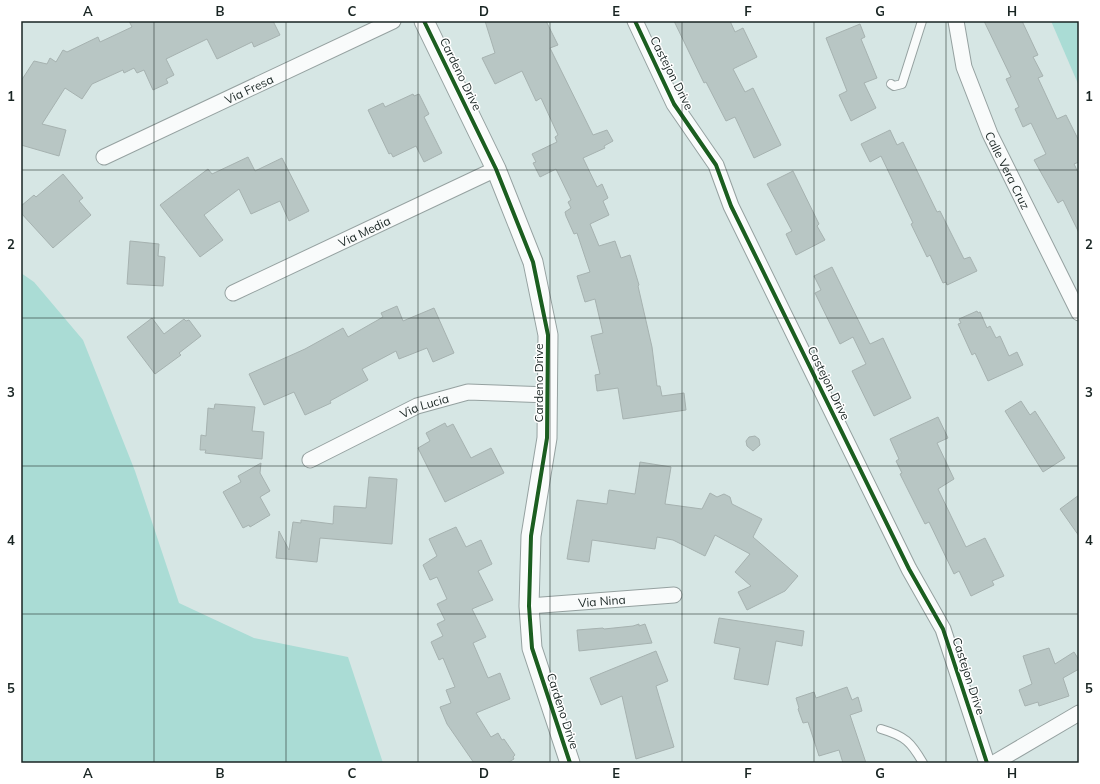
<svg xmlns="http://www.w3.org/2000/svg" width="1100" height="784" viewBox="0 0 1100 784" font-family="Mulish,sans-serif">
  <rect width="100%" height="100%" fill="#d6e6e4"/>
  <g fill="#aadcd5">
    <polygon points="1051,21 1079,21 1079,86"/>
    <polygon points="21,273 34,282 83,340 135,471 179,603 254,638 348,657 383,763 21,763"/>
  </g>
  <g fill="#b8c6c4" stroke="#a6b2b0">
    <polygon points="129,21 273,21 280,35 254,47 252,42 217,59 207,39 166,59 174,75 166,79 168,83 153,90 144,70 137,73 134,68 124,73 123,70 92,84 82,99 65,88 42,124 66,130 59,156 21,145 21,81 34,61 47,64 50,58 56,62 63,50 67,52 98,37 100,42 132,27"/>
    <polygon points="485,21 546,21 558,45 550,48 593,135 607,130 613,141 604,146 605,148 583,158 597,187 602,184 608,198 603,201 609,215 590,224 599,246 615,241 621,258 630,255 639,285 638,286 652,347 657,386 660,386 662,396 684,393 686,410 623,419 618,388 597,391 595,375 600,374 591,336 603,333 595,299 585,302 577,276 590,272 577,233 574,234 566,216 565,212 571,208 568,202 571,200 556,169 540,177 533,163 536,162 532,154 557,142 555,137 558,135 541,98 536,101 522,71 495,84 482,58 495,53"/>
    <polygon points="674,21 730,21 735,32 743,28 757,57 733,69 745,92 753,88 781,145 754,158 735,117 726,121 706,82 704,83"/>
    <polygon points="984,21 1022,21 1038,55 1033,57 1043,76 1038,78 1057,119 1066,115 1079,141 1079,162 1074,164 1079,174 1079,233 1063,200 1058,203 1034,160 1046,154 1031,123 1023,127 1015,109 1019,107 1006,79 1011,77"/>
    <polygon points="860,24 865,37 861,39 877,78 864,83 876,108 851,121 839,95 847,91 826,38"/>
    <polygon points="413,94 414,96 419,94 429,114 424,117 442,153 424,162 416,146 393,157 391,153 389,154 368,110 383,103 385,107"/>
    <polygon points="890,130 897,145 903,142 937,212 940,211 964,259 970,257 977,271 947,285 946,282 943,283 930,255 927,257 911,224 913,223 881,156 870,162 861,144"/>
    <polygon points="248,157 255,171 282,158 309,211 289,221 280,201 251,214 239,189 204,215 223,240 200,257 160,205 208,169 212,174"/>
    <polygon points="793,171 819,224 817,226 825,240 796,255 786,234 792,231 767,184"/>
    <polygon points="63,174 83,198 79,201 91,215 53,248 21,213 21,206 34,195 36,197"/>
    <polygon points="130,241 159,244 158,256 165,257 163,286 127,284"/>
    <polygon points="832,267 870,344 883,338 911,398 874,416 852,371 866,364 853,337 840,344 815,293 821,290 814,276"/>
    <polygon points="397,306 403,321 434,308 454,353 433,362 427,348 399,359 396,351 362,369 368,380 330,401 331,403 305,415 294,392 264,405 249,374 305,349 343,328 348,337 383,317 381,313"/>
    <polygon points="977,311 978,313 980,312 987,328 990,326 996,338 1000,336 1009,356 1017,352 1023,365 988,381 975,353 972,355 958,324 961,323 959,319"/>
    <polygon points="152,318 164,334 184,319 186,321 189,320 201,336 179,353 181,355 155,374 127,337"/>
    <polygon points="1021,401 1030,415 1035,411 1065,458 1043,472 1005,411"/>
    <polygon points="215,404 255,407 252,431 264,432 262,459 205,453 206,450 200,450 201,435 206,436 208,408 214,409"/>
    <polygon points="938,417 948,438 937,443 954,479 938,489 966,547 985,538 1004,576 992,581 994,585 971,596 959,571 954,574 929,522 925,524 900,474 902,473 896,461 899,459 890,439"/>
    <polygon points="445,423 447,427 453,424 471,458 491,448 504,473 445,502 418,448 430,441 426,433"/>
    <polygon points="755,436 759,439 760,445 753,451 747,446 746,441 749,437"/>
    <polygon points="640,462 671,467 665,504 702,509 710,493 717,497 724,494 730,497 732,504 762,519 753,537 798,576 785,591 747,610 738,592 751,586 735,572 750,554 715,535 705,556 673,540 657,537 655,549 592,540 589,562 567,559 577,500 607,504 609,490 635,494"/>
    <polygon points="261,463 260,473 270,491 260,497 270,515 250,527 249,525 243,528 223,492 241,482 238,476"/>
    <polygon points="369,477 397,479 392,544 320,538 317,562 276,558 279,531 289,550 293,522 301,523 301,520 333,524 334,506 366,508"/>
    <polygon points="1079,495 1079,536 1060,509"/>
    <polygon points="456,527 466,547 481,540 492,564 478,571 493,600 472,609 486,637 473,643 488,678 500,673 510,699 476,713 491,737 498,733 502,740 504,739 515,755 513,757 514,759 507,763 474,763 447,724 440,707 451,703 446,690 455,687 443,658 439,660 431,642 443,636 437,624 445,620 437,604 447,599 437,577 430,580 423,565 437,556 429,539"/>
    <polygon points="719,618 804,631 802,646 776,641 768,685 734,679 740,648 714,643"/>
    <polygon points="639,624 639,626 645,624 652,643 579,651 577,630 603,628 604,629 633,626"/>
    <polygon points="1049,648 1055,664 1074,652 1079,660 1079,669 1063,678 1069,696 1039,706 1038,702 1025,706 1019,690 1032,684 1023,656"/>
    <polygon points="656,651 668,681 656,686 674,747 636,759 622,696 601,705 590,678"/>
    <polygon points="847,687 852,700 858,697 862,711 850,715 866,763 843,763 839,750 819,756 808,722 803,723 798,709 799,708 796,698 814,692 816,698"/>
  </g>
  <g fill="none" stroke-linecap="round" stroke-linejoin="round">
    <g stroke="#95a1a0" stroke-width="10">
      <g id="service">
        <polyline points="891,84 894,86 902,84 922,21"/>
        <path d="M881,729C905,736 911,742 923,763"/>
      </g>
    </g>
    <g stroke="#95a1a0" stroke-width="17">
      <g id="minor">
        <polyline points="635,21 674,104 716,165 731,206 909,569 943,629 987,763"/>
        <path id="s1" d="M956,21L964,67L990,134L1079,313"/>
        <path id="s2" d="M104,157L393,21"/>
        <path id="s3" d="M233,293L496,169"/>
        <path id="s4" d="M310,460L417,406L468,392L549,395"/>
        <path id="s5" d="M529,606L674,595"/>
        <polyline points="994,763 1079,713"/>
      </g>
    </g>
    <g stroke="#95a1a0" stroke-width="21">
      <polyline id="tertiary" points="424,21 496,169 533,262 548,335 547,438 531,536 529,606 532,648 570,763"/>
    </g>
    <use href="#service" stroke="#f9fbfb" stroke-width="8"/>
    <use href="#minor" stroke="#f9fbfb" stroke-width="15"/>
    <use href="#tertiary" stroke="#f9fbfb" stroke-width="19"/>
    <g stroke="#fff" stroke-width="6">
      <g id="cycleway">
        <polyline points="424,21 496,169 533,262 548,335 547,438 531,536 529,606 532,648 570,763"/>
        <polyline points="635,21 674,104 716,165 731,206 909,569 943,629 987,763"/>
      </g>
    </g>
    <use href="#cycleway" stroke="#1b5e20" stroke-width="4"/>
  </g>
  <path fill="none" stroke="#192523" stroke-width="1" stroke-opacity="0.55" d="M154,21V763M286,21V763M418,21V763M550,21V763M682,21V763M814,21V763M946,21V763M21,170H1079M21,318H1079M21,466H1079M21,614H1079"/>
  <g text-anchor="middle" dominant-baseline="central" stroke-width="3" stroke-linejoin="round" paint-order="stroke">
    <g font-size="12" fill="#192523" stroke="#fff">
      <text transform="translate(672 73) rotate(63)">Castejon Drive</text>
      <text transform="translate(461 74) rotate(64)">Cardeno Drive</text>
      <text stroke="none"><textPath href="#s2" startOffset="160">Via Fresa</textPath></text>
      <text stroke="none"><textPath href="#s1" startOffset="159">Calle Vera Cruz</textPath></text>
      <text stroke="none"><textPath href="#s3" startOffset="145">Via Media</textPath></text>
      <text transform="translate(538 383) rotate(-90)">Cardeno Drive</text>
      <text transform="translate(829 383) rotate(64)">Castejon Drive</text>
      <text stroke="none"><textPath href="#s4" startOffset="127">Via Lucia</textPath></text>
      <text stroke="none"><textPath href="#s5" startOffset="73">Via Nina</textPath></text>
      <text transform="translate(969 676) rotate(72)">Castejon Drive</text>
      <text transform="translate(563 711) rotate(72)">Cardeno Drive</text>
    </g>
  </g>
  <rect width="1100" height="784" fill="none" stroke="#ffffff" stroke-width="44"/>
  <rect x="22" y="22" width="1056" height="740" fill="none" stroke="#192523" stroke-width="1.5"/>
  <g font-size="13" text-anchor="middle" font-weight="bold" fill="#192523">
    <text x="88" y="16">A</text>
    <text x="220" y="16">B</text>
    <text x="352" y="16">C</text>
    <text x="484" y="16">D</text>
    <text x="616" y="16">E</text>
    <text x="748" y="16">F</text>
    <text x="880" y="16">G</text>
    <text x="1012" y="16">H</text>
    <text x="11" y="101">1</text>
    <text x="1089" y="101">1</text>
    <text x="11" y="249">2</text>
    <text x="1089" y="249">2</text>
    <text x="11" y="397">3</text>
    <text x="1089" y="397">3</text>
    <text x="11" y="545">4</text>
    <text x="1089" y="545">4</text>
    <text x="11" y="693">5</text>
    <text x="1089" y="693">5</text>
    <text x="88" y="778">A</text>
    <text x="220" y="778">B</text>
    <text x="352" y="778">C</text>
    <text x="484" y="778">D</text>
    <text x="616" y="778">E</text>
    <text x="748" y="778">F</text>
    <text x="880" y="778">G</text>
    <text x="1012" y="778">H</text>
  </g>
</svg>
